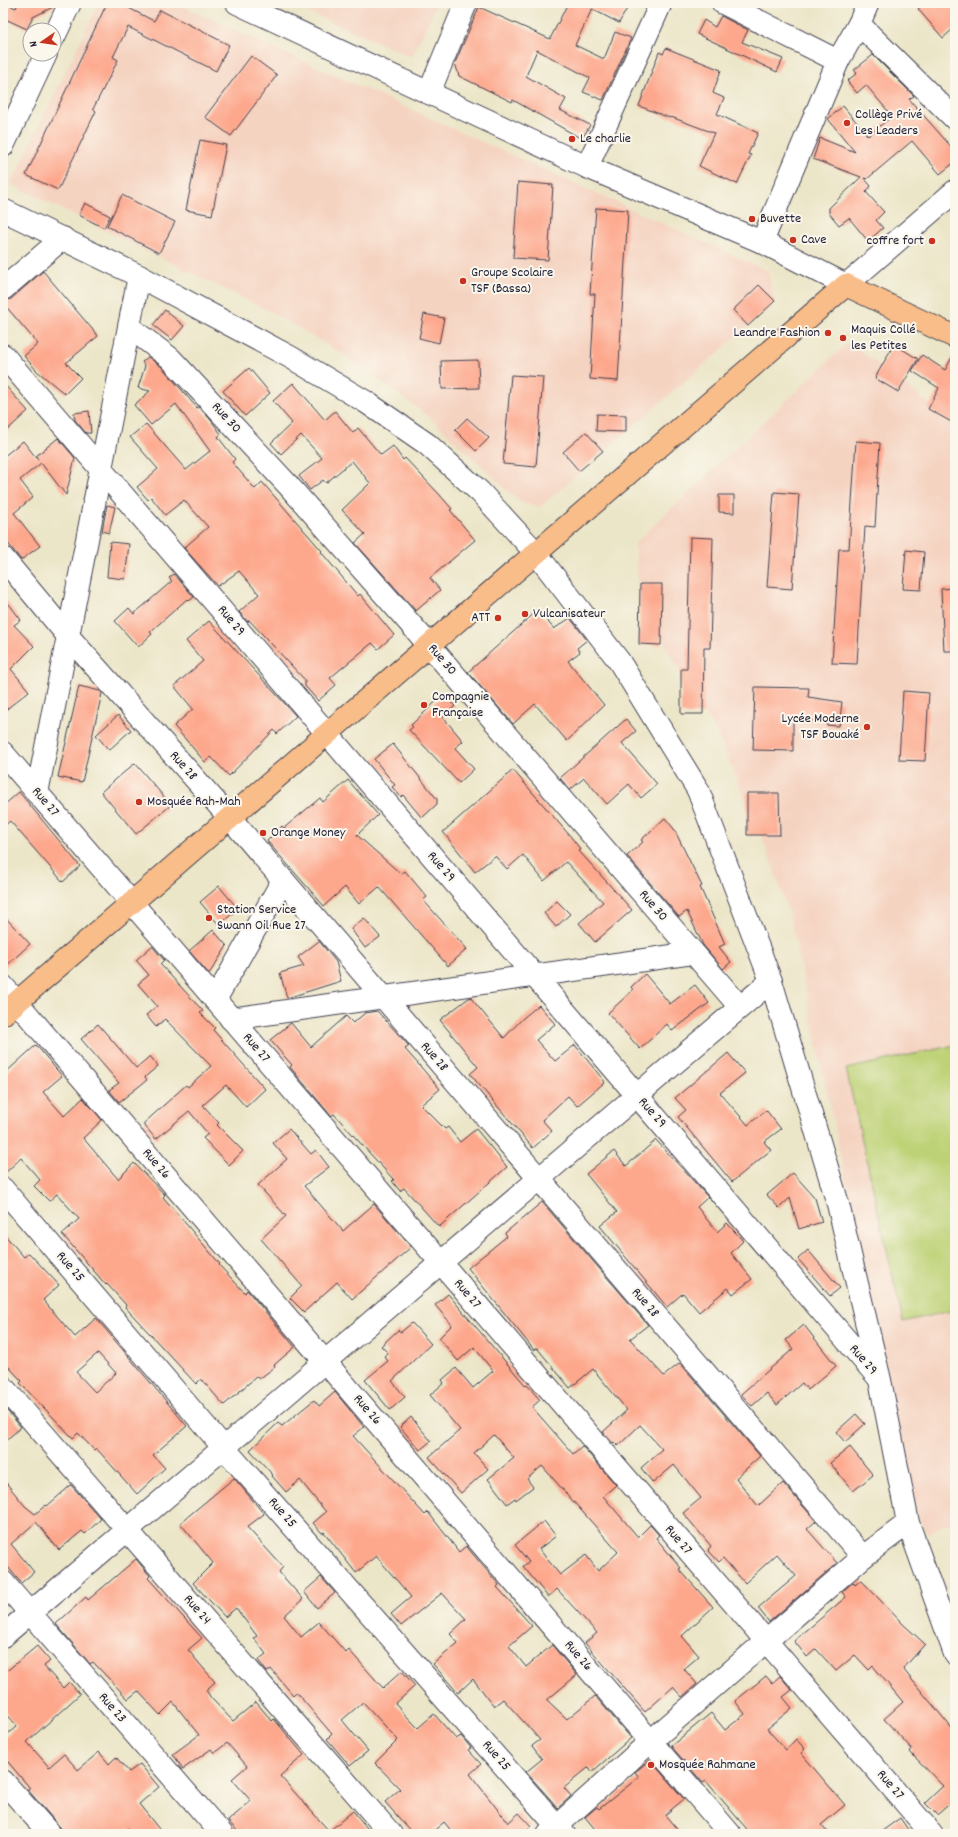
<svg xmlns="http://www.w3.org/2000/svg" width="958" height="1837" viewBox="0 0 958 1837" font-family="Dekko,sans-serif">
  <rect width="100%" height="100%" fill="#fbf7ec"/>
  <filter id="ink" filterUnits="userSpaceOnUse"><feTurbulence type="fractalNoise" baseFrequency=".025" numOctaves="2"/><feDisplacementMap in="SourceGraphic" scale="8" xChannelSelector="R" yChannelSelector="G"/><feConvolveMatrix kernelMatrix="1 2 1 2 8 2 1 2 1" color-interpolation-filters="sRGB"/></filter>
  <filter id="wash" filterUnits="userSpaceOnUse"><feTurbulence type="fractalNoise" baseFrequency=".012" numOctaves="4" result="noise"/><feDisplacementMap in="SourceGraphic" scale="16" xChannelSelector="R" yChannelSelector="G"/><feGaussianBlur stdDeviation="0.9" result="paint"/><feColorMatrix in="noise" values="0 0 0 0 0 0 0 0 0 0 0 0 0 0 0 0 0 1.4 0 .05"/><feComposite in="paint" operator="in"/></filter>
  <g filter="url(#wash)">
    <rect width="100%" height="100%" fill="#ece6c9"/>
    <g fill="#f5d3c1">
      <polygon points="99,3 175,3 768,271 774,304 540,507 520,502 427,415 344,355 273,313 11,184"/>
      <polygon points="288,3 437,3 412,57"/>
      <polygon points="849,342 955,424 955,1520 928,1533 916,1513 790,916 762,836 717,734 640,603 635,543"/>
    </g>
    <polygon fill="#bdd276" stroke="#707a58" points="955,1045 955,1310 903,1322 846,1069"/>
    <g id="blocks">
      <g fill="#fda88d" fill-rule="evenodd">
        <polygon points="3,3 16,8 18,3 56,3 55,6 33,17 27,29 3,18"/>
        <polygon points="107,3 119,3 154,21 160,10 229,45 216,71 128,27 113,57 118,60 93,109 96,111 58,190 26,175"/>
        <polygon points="568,3 630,3 619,23 592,9 575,45 604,59 615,32 631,38 603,100 583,92 590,78 537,50 526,76 566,99 560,110 590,125 582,139 513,100 512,102 459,76 455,63 479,7 550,39"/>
        <polygon points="926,3 955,3 955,27 943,38 918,9"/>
        <polygon points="721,16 748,30 742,42 783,59 777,72 697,34 704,20 715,27"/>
        <polygon points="666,48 721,70 713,93 724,98 717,114 758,133 748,154 751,155 737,184 699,166 714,133 671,117 670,118 639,106 659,52 663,54"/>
        <polygon points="873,55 914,96 909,99 955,151 955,162 940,174 912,141 867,179 864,178 871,186 866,192 884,212 876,220 883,228 868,241 849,218 839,225 829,213 829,208 861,177 813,159 820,138 855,152 828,119 843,106 868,136 892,116 866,85 857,93 847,81 857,73 854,70"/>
        <polygon points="251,56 277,75 231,136 205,117"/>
        <polygon points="200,140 226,145 212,215 186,210"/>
        <polygon points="518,182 553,185 548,260 513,258"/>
        <polygon points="122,195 175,222 159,253 107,226"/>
        <polygon points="85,203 110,216 104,228 79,215"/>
        <polygon points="596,208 628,210 618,381 590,379 595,294 590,294"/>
        <polygon points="43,271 98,336 66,363 81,378 65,394 37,371 24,356 38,344 3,303 3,301 11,299"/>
        <polygon points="759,285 775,301 748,326 733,310"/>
        <polygon points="165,310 184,326 172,340 153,325"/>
        <polygon points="424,314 444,318 439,343 419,338"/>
        <polygon points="894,344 918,359 898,392 875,378"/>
        <polygon points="955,352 955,424 928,409 939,388 912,371 922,355 945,370"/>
        <polygon points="148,357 162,367 197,408 199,407 210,419 221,434 218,437 235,459 232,462 255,489 262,482 322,551 321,552 358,596 360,594 394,635 378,649 372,643 330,678 336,685 318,701 305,686 305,680 249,620 248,622 239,612 259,594 239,571 218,586 184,548 208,527 184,500 165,515 151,497 148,500 137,487 158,469 130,437 146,424 186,470 210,451 176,404 151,425 134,405 150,391 138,388 145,366 142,362"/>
        <polygon points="478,360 479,388 442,389 441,361"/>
        <polygon points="249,368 270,393 245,416 223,391"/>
        <polygon points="511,375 543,377 536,467 503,464"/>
        <polygon points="3,383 28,411 3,434"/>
        <polygon points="293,383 325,420 335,411 353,433 358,428 381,455 393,446 403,460 405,458 439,494 452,509 450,510 475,540 430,578 440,590 416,611 355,543 365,534 342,510 370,483 352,461 326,483 323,480 310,490 299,476 322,458 301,435 281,454 271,443 292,423 273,401"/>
        <polygon points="89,411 91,433 86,433 75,420 74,413"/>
        <polygon points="597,414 626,415 626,432 596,431"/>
        <polygon points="467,418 489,438 476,451 455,430"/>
        <polygon points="586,432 603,451 579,471 563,452"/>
        <polygon points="58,438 75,458 66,495 41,463 20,480 33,497 14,513 40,546 21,560 3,537 3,457 23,441 38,460 36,456"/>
        <polygon points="856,441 880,443 875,527 865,526 857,664 832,663 839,549 849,549"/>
        <polygon points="774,492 799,494 792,589 767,587"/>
        <polygon points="719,495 734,495 734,513 719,512"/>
        <polygon points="107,505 115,507 109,533 102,531"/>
        <polygon points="690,537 713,538 710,648 704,648 703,714 681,714 681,669 687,669"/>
        <polygon points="110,542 129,544 125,579 107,577"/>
        <polygon points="906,550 924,552 921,590 903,589"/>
        <polygon points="174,574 194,597 189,601 187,599 150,632 152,634 138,647 115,621 129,608 134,614 172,581 169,578"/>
        <polygon points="640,584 662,584 661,645 639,644"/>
        <polygon points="955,588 955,651 944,651 941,589"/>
        <polygon points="3,596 21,620 14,625 34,646 11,669 29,691 3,712"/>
        <polygon points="538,610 554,629 570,618 587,640 577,648 580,652 568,661 604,705 567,741 535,704 513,724 468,672"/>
        <polygon points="209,621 296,716 277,734 274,730 229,776 211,757 205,762 174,726 193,709 174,686 203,661 186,641"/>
        <polygon points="79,686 100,691 102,693 82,782 58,777"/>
        <polygon points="755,687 809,688 808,697 842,702 839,726 826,725 826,721 793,721 793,751 753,750"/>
        <polygon points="903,691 929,693 925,761 899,760"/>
        <polygon points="444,694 455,706 443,717 463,741 455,748 474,769 459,783 409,730 413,727 411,725"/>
        <polygon points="118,715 131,730 109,750 96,735"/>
        <polygon points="626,719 636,731 622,743 657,784 641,798 629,784 607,804 584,778 570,790 560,778"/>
        <polygon points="393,744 437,799 437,804 422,818 403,795 401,797 392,787 395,785 374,759"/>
        <polygon points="135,763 171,805 136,834 101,792"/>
        <polygon points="513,770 571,837 581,850 579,851 632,910 595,942 579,923 603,902 566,862 544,881 523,855 507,869 495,856 475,872 443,832"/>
        <polygon points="348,780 378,815 357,835 401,874 405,871 427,897 423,900 467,949 448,966 379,887 359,904 345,887 324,906 267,841 282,826 284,828 320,798 323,802"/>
        <polygon points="19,792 80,866 63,882 10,821 3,827 3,806"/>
        <polygon points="747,793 779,793 780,835 747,835"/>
        <polygon points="665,818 674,829 702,886 700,887 725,944 719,947 731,962 723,969 703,945 687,911 679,917 627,856 643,842 641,840"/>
        <polygon points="219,886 238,909 219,925 200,902"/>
        <polygon points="557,901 570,914 556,927 544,913"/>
        <polygon points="3,915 30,944 3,969"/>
        <polygon points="364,918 380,937 365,948 351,929"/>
        <polygon points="213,930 227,946 209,974 189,951"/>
        <polygon points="319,941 336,962 341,981 287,998 280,973 304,966 298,957"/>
        <polygon points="152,946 164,960 160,964 203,1011 200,1013 215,1028 213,1030 265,1089 246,1107 226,1085 203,1105 219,1123 217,1125 243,1151 229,1165 203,1138 208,1134 189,1111 156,1139 143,1124 186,1085 188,1087 211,1066 165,1019 156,1027 146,1015 157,1006 138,984 149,975 136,960"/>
        <polygon points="645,974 670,1004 695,985 709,1003 672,1031 667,1024 640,1049 608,1013 633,990 631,987"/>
        <polygon points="470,997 504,1038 523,1018 539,1005 555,1024 536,1040 555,1061 575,1045 605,1082 577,1106 568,1096 542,1120 552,1131 533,1148 470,1074 478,1067 440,1020"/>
        <polygon points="377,1011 409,1046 405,1049 440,1089 421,1105 445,1129 448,1127 460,1142 476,1129 507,1167 439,1227 404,1188 400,1191 392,1181 394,1180 334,1114 331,1116 290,1067 292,1065 270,1040 291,1023 311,1047 346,1016 353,1023 365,1013"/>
        <polygon points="98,1024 136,1068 150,1056 158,1066 145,1077 147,1080 119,1102 109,1090 119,1083 81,1039"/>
        <polygon points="36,1045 62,1076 43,1092 64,1116 83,1098 102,1120 83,1138 118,1179 134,1163 165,1195 163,1197 220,1264 219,1265 245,1293 247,1290 295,1347 274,1365 275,1367 259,1379 257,1376 224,1405 201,1379 196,1384 125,1307 126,1305 107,1284 106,1285 62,1234 79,1219 57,1194 49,1201 34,1186 40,1180 21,1158 3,1175 3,1075"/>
        <polygon points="728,1053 745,1073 720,1093 748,1125 766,1110 781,1129 764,1142 771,1150 732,1182 678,1117 686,1110 675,1098"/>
        <polygon points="289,1129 311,1154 316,1150 329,1167 304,1186 343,1231 374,1204 411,1247 352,1299 337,1282 304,1312 290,1298 302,1286 261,1239 286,1216 258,1185 287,1159 273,1143"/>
        <polygon points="656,1140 708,1197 697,1207 717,1232 727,1223 743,1241 731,1253 752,1279 733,1294 728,1288 699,1312 683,1293 667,1307 600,1226 617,1212 586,1174 614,1151 626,1166"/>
        <polygon points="793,1173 815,1198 822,1222 799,1229 790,1198 779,1208 767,1195"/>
        <polygon points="542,1202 648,1325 630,1339 664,1376 680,1363 760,1456 736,1478 758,1506 783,1483 816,1521 807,1529 837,1563 769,1622 758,1608 796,1576 777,1554 745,1583 723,1558 719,1562 708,1550 711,1546 683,1513 701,1498 674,1465 653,1483 641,1468 662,1449 640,1425 618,1446 614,1442 613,1443 603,1432 627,1410 593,1369 570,1388 537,1348 534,1350 468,1268 507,1236 505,1233"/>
        <path d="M3,1233L24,1257L29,1253L59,1285L43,1300L75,1337L96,1318L187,1426L153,1455L165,1468L137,1494L96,1448L94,1450L78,1433L73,1438L20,1383L22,1381L3,1361ZM98,1353L116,1373L95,1392L76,1372Z"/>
        <polygon points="808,1250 840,1288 830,1296 798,1259"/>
        <polygon points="448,1294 526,1386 527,1385 540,1400 532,1407 573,1454 582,1446 616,1485 603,1496 638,1537 650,1525 659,1535 656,1538 681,1568 679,1569 713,1607 682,1636 699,1656 684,1669 697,1684 682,1697 673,1687 645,1712 585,1643 597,1633 557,1589 548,1597 523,1566 529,1562 515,1545 544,1521 556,1536 539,1549 560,1575 586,1555 598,1571 618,1552 542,1466 527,1479 533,1487 516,1500 515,1498 507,1504 488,1479 514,1458 494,1435 474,1453 488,1469 461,1493 429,1457 460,1430 430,1395 444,1383 442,1380 456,1368 473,1388 493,1371 474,1347 458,1361 439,1338 452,1325 435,1305"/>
        <polygon points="412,1323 431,1344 392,1381 405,1397 390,1410 365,1380 388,1361 384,1356 388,1353 381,1346 398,1330 401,1332"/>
        <polygon points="804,1325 836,1366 808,1390 802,1383 777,1405 767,1393 752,1406 741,1394 793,1349 786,1340"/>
        <polygon points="335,1392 364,1427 353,1436 425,1515 428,1512 459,1552 466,1546 499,1585 497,1587 532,1626 509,1646 526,1667 552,1645 577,1675 547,1700 567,1719 595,1696 631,1738 592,1772 589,1767 564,1788 571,1796 558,1808 526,1772 542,1759 532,1746 540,1740 503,1699 494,1706 473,1679 458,1693 433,1664 458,1643 450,1634 466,1619 442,1593 401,1626 391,1614 411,1597 376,1556 356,1573 324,1532 322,1533 313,1523 326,1512 300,1480 286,1492 272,1476 273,1475 250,1450 278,1423 282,1426 314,1400 319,1406"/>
        <polygon points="3,1406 21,1427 3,1443"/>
        <polygon points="856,1414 865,1424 845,1442 836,1432"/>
        <polygon points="411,1417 431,1441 420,1450 400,1427"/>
        <polygon points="850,1447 873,1475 853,1491 830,1463"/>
        <polygon points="234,1478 264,1514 247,1527 283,1567 279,1572 303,1599 284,1616 301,1637 319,1622 346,1653 349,1650 383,1688 402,1671 415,1686 395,1704 418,1728 434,1714 456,1739 461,1736 471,1748 468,1750 481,1764 470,1774 508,1823 519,1813 531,1826 521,1834 454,1834 444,1822 430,1834 413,1834 385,1802 400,1789 375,1763 398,1740 363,1702 342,1720 368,1751 350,1766 327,1739 332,1734 296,1692 293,1695 271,1669 267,1672 258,1660 266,1654 254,1638 257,1636 236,1608 225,1617 193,1583 213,1563 180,1523"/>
        <polygon points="3,1479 25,1506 35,1514 46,1505 47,1506 71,1485 101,1519 85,1534 82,1531 59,1550 36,1522 11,1544 34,1572 21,1583 3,1561"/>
        <polygon points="136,1559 150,1576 148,1578 202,1638 188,1650 215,1682 206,1690 211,1698 233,1721 256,1702 272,1721 274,1719 304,1755 280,1776 329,1831 353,1811 372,1834 240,1834 228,1821 251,1801 232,1779 247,1766 227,1743 214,1753 211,1749 183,1769 173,1754 199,1735 173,1702 160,1715 138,1691 128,1699 93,1662 90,1664 56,1624 86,1597 88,1600"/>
        <polygon points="321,1577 335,1593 317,1608 304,1592"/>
        <polygon points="861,1580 903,1624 925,1644 903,1669 955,1732 955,1799 937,1815 925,1803 943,1786 910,1752 912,1749 884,1719 903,1702 873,1666 869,1670 855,1655 836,1671 816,1649 807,1657 794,1641 846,1597 842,1592 853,1582 855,1585"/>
        <polygon points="37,1646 50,1661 44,1666 63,1688 69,1682 80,1694 27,1742 49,1767 64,1754 78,1770 99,1752 109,1764 116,1757 129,1772 140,1764 159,1787 139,1804 163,1834 133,1834 128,1828 121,1834 66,1834 28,1790 30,1788 3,1756 3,1738 17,1726 3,1710 3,1674"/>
        <polygon points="766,1676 772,1683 780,1676 792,1690 783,1697 792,1708 767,1729 786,1750 796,1739 805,1749 801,1753 845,1805 821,1825 829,1834 751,1834 706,1781 703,1783 671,1746 711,1713 725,1730 745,1714 735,1701"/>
        <polygon points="650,1760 684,1799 665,1815 681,1834 599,1834 585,1817 597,1807 599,1809 639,1777 635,1772"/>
        <polygon points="900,1818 911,1834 878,1834"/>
      </g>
    </g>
  </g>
  <g filter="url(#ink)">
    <use href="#blocks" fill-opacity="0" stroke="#403f50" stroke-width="1"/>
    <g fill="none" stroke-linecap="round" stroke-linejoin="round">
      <g stroke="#403f50" stroke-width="24">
        <g id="minor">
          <polyline points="237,3 587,167 762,242 846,285 955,191"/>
          <polyline points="723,3 838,61"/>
          <polyline points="859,24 955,119"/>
          <polyline points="54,37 70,3"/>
          <polyline points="429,93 466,3"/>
          <polyline points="3,146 46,54"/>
          <polyline points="587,167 661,3"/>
          <polyline points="3,210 139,276 292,358 366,402 427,444 480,492 536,553 619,661 698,790 771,981 838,1204 880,1380 908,1523 955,1654"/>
          <polyline points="762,242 838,61 859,24 868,3"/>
          <polyline points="3,289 63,238"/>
          <polyline points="129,327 170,358 288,485 429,645 740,1007"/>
          <polyline points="3,355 878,1377"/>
          <polyline points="3,558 68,636 230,818 863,1557"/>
          <polyline points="3,753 932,1834"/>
          <polyline points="37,793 139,276"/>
          <polyline points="3,986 730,1834"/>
          <polyline points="215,1000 283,880"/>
          <polyline points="231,1019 693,953"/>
          <polyline points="3,1189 224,1448 564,1834"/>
          <polyline points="3,1387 391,1834"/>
          <polyline points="3,1582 222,1834"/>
          <polyline points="3,1636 771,981"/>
          <polyline points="3,1781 50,1834"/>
          <polyline points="548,1834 651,1741 863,1557 908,1523"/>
        </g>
      </g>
      <g stroke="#403f50" stroke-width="24">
        <polyline id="major" points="3,1014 846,285 955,337"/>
      </g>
      <use href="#minor" stroke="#fff" stroke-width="22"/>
      <use href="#major" stroke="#f8bd89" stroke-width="22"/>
    </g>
  </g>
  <g fill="#c8321e" stroke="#fbf7ec" stroke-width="1.5">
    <circle cx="847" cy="123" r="4"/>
    <circle cx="572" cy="139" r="4"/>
    <circle cx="752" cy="219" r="4"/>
    <circle cx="793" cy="240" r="4"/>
    <circle cx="932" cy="241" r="4"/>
    <circle cx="463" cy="281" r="4"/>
    <circle cx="828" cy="333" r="4"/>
    <circle cx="843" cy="338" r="4"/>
    <circle cx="525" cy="614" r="4"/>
    <circle cx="498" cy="618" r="4"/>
    <circle cx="424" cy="705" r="4"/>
    <circle cx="867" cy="727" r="4"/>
    <circle cx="139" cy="802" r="4"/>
    <circle cx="263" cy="833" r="4"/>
    <circle cx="209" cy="918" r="4"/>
    <circle cx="651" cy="1765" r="4"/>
  </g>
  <g text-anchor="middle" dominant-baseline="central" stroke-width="4" stroke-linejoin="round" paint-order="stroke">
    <g font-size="14" fill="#22223b" stroke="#fbf7ec" text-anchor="start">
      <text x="855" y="115">Collège Privé<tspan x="855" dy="16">Les Leaders</tspan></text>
      <text x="580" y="139">Le charlie</text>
      <text x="760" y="219">Buvette</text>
      <text x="801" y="240">Cave</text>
      <text x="924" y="241" text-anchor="end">coffre fort</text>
      <text x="471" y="273">Groupe Scolaire<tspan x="471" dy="16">TSF (Bassa)</tspan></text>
      <text x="851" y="330">Maquis Collé<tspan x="851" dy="16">les Petites</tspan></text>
      <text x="820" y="333" text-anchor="end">Leandre Fashion</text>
      <text x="533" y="614">Vulcanisateur</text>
      <text x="490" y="618" text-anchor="end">ATT</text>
      <text x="432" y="697">Compagnie<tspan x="432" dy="16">Française</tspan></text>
      <text x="859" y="719" text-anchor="end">Lycée Moderne<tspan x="859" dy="16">TSF Bouaké</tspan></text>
      <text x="147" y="802">Mosquée Rah-Mah</text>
      <text x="271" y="833">Orange Money</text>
      <text x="217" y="910">Station Service<tspan x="217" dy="16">Swann Oil Rue 27</tspan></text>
      <text x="659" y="1765">Mosquée Rahmane</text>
    </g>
    <g font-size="14" fill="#22223b" stroke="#fbf7ec">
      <text transform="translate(226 418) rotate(47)">Rue 30</text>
      <text transform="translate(231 621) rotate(50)">Rue 29</text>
      <text transform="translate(442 660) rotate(49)">Rue 30</text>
      <text transform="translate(183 766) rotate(48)">Rue 28</text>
      <text transform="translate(45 802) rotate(49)">Rue 27</text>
      <text transform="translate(441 867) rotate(49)">Rue 29</text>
      <text transform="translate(653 906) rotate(49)">Rue 30</text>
      <text transform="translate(256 1048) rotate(49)">Rue 27</text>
      <text transform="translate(434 1057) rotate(49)">Rue 28</text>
      <text transform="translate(652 1113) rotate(49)">Rue 29</text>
      <text transform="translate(156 1164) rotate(49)">Rue 26</text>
      <text transform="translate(70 1267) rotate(49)">Rue 25</text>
      <text transform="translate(467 1294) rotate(49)">Rue 27</text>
      <text transform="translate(645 1303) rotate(49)">Rue 28</text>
      <text transform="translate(863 1360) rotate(49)">Rue 29</text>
      <text transform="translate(367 1410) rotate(49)">Rue 26</text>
      <text transform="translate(282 1513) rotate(49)">Rue 25</text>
      <text transform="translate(678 1540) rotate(49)">Rue 27</text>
      <text transform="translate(197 1610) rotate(49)">Rue 24</text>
      <text transform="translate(578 1656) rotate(49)">Rue 26</text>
      <text transform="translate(112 1708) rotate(49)">Rue 23</text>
      <text transform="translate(496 1756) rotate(49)">Rue 25</text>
      <text transform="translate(890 1785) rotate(49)">Rue 27</text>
    </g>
  </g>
  <rect width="958" height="1837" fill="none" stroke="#fbf7ec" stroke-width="16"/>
  <g transform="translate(42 42) rotate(257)"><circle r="19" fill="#fbf7ec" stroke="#a4a2a5"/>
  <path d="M0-3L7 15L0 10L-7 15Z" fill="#c8321e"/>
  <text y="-6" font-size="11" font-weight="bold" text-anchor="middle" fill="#22223b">N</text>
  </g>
</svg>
